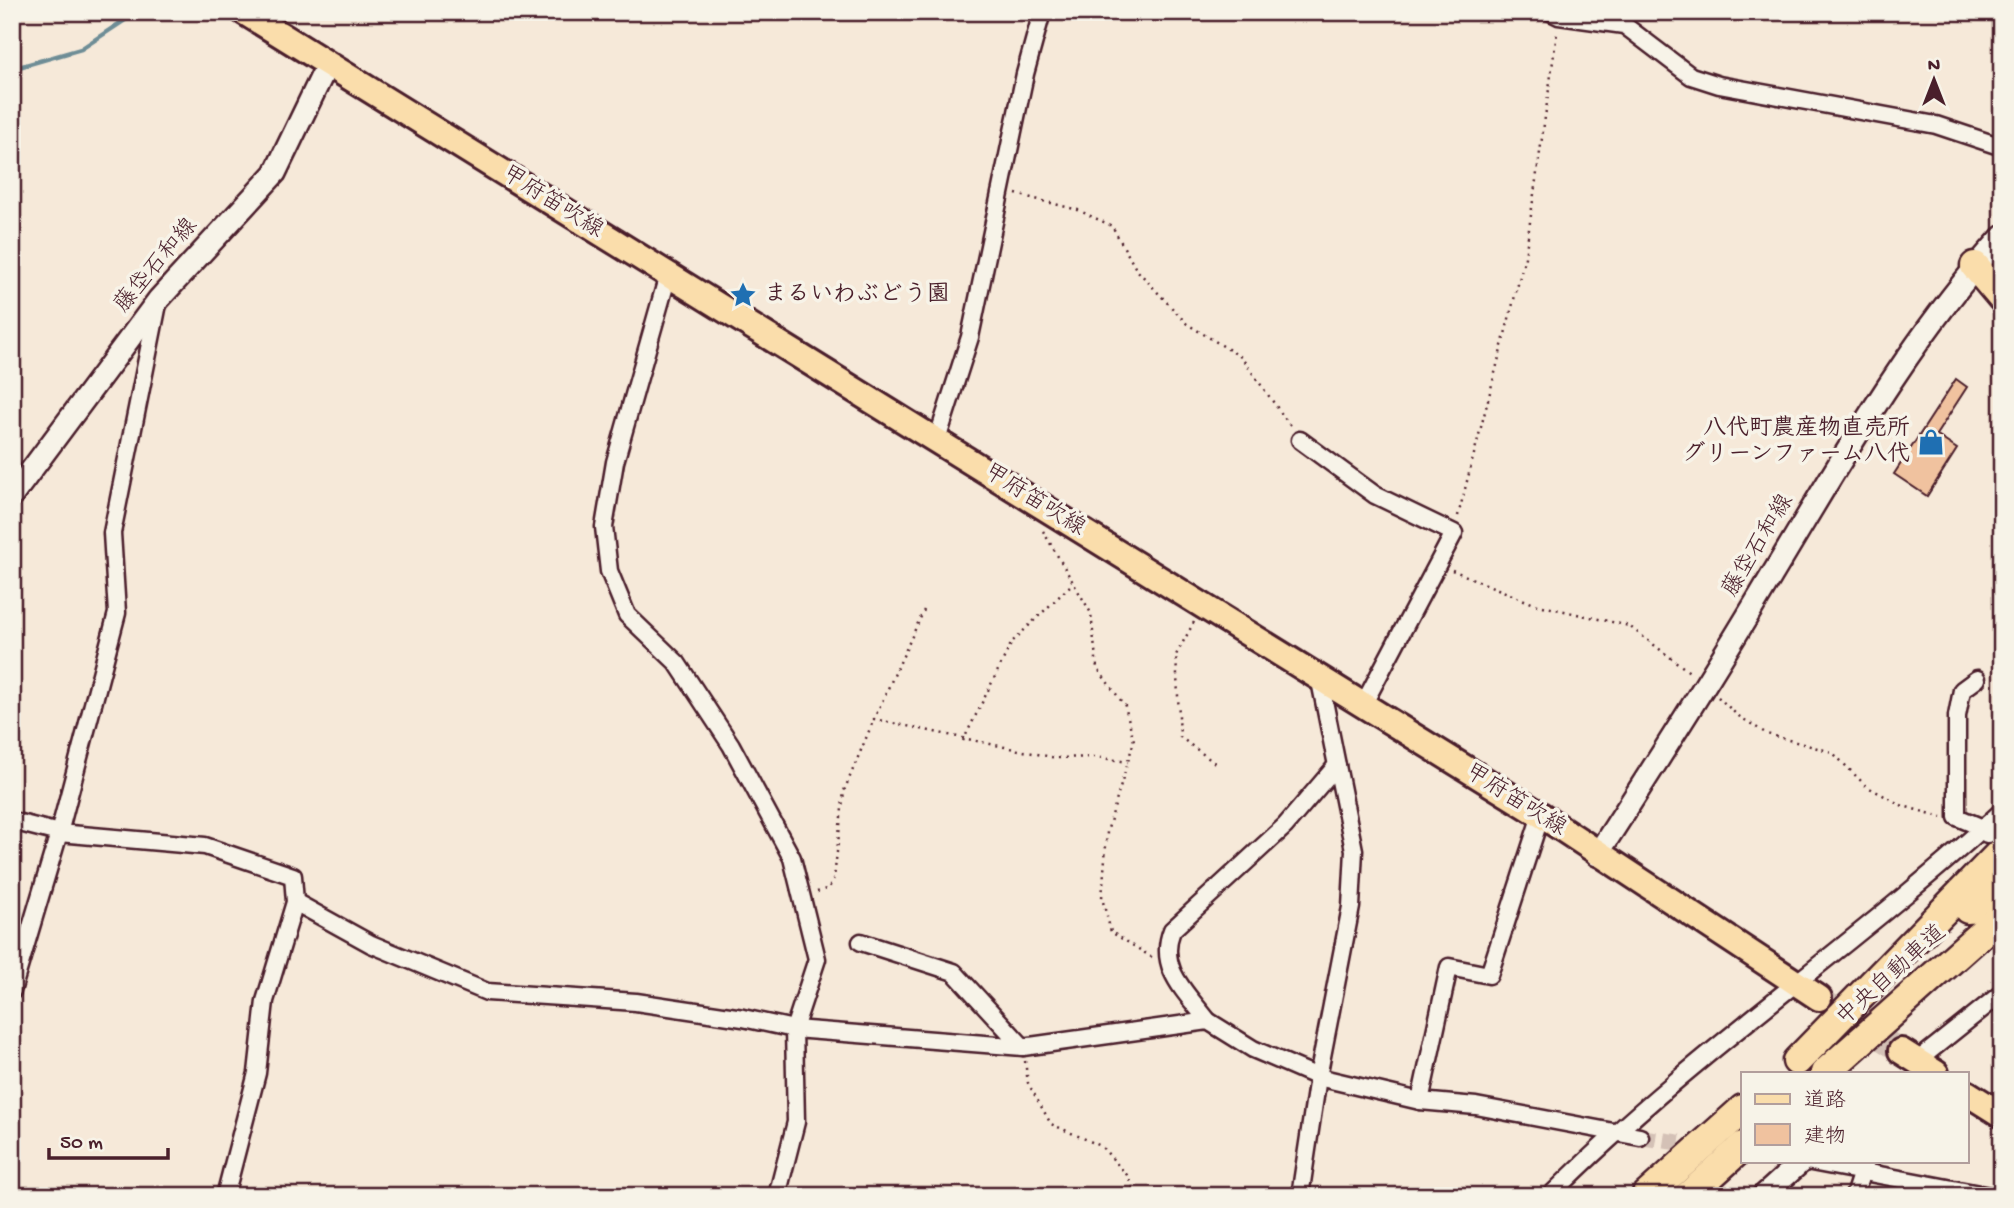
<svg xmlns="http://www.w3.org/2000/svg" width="2014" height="1208" viewBox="0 0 2014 1208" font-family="'Gochi Hand','Klee One',sans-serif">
  <rect width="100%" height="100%" fill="#f6e9d9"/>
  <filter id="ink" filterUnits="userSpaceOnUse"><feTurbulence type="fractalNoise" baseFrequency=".0143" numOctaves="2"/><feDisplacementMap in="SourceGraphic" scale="14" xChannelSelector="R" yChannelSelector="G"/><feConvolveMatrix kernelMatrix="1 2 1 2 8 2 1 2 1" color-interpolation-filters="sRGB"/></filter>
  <g filter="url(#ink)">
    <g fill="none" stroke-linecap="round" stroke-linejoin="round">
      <polyline stroke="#6e8d96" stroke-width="4.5" points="12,69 81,49 137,12"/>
    </g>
    <polygon fill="#f0c29f" stroke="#4a1f2b" stroke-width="2" points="1956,379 1967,387 1936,435 1957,449 1927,496 1894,474"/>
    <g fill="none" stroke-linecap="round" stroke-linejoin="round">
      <polyline stroke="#d4c1b6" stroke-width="16" stroke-dasharray="16 8" stroke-linecap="butt" points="1640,1137 1702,1146"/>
      <polyline stroke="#d4c1b6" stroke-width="24" stroke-dasharray="24 12" stroke-linecap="butt" points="1819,998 1901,1051"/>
      <g stroke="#4a1f2b" stroke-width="21">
        <g id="street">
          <polyline points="1551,12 1559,16 1624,25 1691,76 1719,85 1936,125 2002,147"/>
          <polyline points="668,275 615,462 604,527 609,571 627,615 677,663 731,745 792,858 817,959 794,1029 796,1122 777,1196"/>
          <polyline points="937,440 970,337 1025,74 1042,12"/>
          <polyline points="1300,440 1375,495 1454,533 1362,707"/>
          <polyline points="1977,679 1962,690 1957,716 1957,817 1983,828 1987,834"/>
          <polyline points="12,821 59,833 205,846 293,876 295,902 265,1001 257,1073 225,1196"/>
          <polyline points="295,902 371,944 487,992 636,1002 743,1018 794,1029 1023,1047 1208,1021 1253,1049 1318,1077 1420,1101 1476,1106 1640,1137"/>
          <polyline points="861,942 954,972 1023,1047"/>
          <polyline points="12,991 59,833 117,613 112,533 159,299"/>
          <path d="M1208,1021C1186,992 1157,968 1172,930L1285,826L1337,765"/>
          <polyline points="1917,1061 2002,993"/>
          <polyline points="1420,1101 1449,967 1489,975 1541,815"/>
          <polyline points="1806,1161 1990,1196"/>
          <polyline points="1300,1196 1318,1077 1351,907 1354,850 1320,681"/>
          <path d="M1550,1196C1689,1056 1856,945 2002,811"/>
          <polyline points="1854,1196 1865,1162"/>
        </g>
      </g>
      <g stroke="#4a1f2b" stroke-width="26">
        <g id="secondary">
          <polyline points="12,496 159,299 275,173 328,63"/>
          <path d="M1597,855C1657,762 1716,670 1772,575C1842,459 1910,338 2002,237"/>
          <polyline points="1763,1196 1802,1161"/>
        </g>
      </g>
      <g stroke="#4a1f2b" stroke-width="30">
        <g id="primary">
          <polyline points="244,12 1541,815 1819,998"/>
          <polyline points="1901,1051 1936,1073"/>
          <polyline points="1967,1093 2002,1115"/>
        </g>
      </g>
      <g stroke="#4a1f2b" stroke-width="33">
        <g id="highway">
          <polyline points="1975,266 2002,298"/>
          <polyline points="1968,909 2002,879"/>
          <polyline points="1797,1061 2002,851"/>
          <polyline points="1825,1073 2002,915"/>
          <polyline points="1646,1196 1743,1109"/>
          <polyline points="1688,1196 1743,1146"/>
        </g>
      </g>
      <g stroke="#4a1f2b" stroke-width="2.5" stroke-dasharray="2 5" stroke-linecap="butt">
        <polyline points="1016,194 1078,210 1112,226 1136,269 1187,324 1241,357 1291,427"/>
        <polyline points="1458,516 1525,257 1557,33"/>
        <polyline points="1043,531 1091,613 1097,668 1125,706 1134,741 1107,832 1102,898 1111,932 1153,958"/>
        <polyline points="1452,570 1534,604 1629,626 1692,674"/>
        <polyline points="924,610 874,719 1056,758 1096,757 1128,762"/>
        <polyline points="1194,622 1176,655 1180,737 1215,763"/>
        <polyline points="1718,697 1737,715 1767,734 1832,752 1866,786 1903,806 1942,817"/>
        <polyline points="963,741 1012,642 1073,583"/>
        <polyline points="817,892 829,888 834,878 844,791 874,719"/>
        <polyline points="1025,1061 1028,1083 1051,1124 1101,1146 1127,1175 1137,1196"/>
      </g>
      <use href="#street" stroke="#f7f3e8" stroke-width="16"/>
      <use href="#secondary" stroke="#f7f3e8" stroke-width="21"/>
      <use href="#primary" stroke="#faddab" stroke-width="24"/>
      <use href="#highway" stroke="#faddab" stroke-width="28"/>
    </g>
  </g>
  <defs>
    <g id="sight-bare" transform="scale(2.1)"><path d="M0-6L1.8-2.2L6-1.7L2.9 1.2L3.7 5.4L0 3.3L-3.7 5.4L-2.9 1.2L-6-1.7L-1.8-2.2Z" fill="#1f6fb2" stroke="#f7f3e8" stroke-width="2.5" paint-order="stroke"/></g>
    <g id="shop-bare" transform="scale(2.1)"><path d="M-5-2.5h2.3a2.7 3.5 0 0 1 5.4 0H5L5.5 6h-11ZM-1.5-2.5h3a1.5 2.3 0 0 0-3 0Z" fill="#1f6fb2" stroke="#f7f3e8" stroke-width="2.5" paint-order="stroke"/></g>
  </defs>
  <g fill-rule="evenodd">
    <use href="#sight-bare" x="743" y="295"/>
    <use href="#shop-bare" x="1931" y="442"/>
  </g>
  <g text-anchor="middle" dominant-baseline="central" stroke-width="7" stroke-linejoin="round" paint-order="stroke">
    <g font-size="23" fill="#4a1f2b" stroke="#f7f3e8">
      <text transform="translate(552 203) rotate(32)">甲府笛吹線</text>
      <text transform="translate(157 266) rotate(-50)">藤垈石和線</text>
      <text transform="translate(1034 501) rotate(32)">甲府笛吹線</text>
      <text transform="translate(1759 546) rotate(-59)">藤垈石和線</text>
      <text transform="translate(1515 801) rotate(32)">甲府笛吹線</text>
      <text transform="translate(1892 976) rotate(-42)">中央自動車道</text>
    </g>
    <g font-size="23" font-weight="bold" fill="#4a1f2b" stroke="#f7f3e8" text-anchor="start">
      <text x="764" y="295">まるいわぶどう園</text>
      <text x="1910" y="429" text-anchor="end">八代町農産物直売所<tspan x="1910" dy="26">グリーンファーム八代</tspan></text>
    </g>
  </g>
  <rect width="2014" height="1208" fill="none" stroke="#f7f3e8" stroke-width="42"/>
  <rect x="21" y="21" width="1972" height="1166" fill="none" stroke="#4a1f2b" stroke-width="2.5" filter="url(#ink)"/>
  <rect x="1741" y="1072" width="228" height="91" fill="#f7f3e8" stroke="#b29e9c" stroke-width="2"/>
  <rect x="1755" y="1094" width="35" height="10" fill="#faddab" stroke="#b29e9c" stroke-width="2"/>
  <text x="1804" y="1106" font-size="21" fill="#4a1f2b">道路</text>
  <rect x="1755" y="1124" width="35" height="21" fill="#f0c29f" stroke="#b29e9c" stroke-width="2"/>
  <text x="1804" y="1142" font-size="21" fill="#4a1f2b">建物</text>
  <g transform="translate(1934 80)" stroke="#f7f3e8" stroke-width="5" paint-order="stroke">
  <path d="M0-5L12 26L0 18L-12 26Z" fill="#4a1f2b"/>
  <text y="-10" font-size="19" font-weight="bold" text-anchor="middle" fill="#4a1f2b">N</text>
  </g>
  <path d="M49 1148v10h119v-10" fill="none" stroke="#4a1f2b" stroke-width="3.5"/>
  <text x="60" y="1148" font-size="21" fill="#4a1f2b" stroke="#f7f3e8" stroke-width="5" paint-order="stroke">50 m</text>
</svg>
